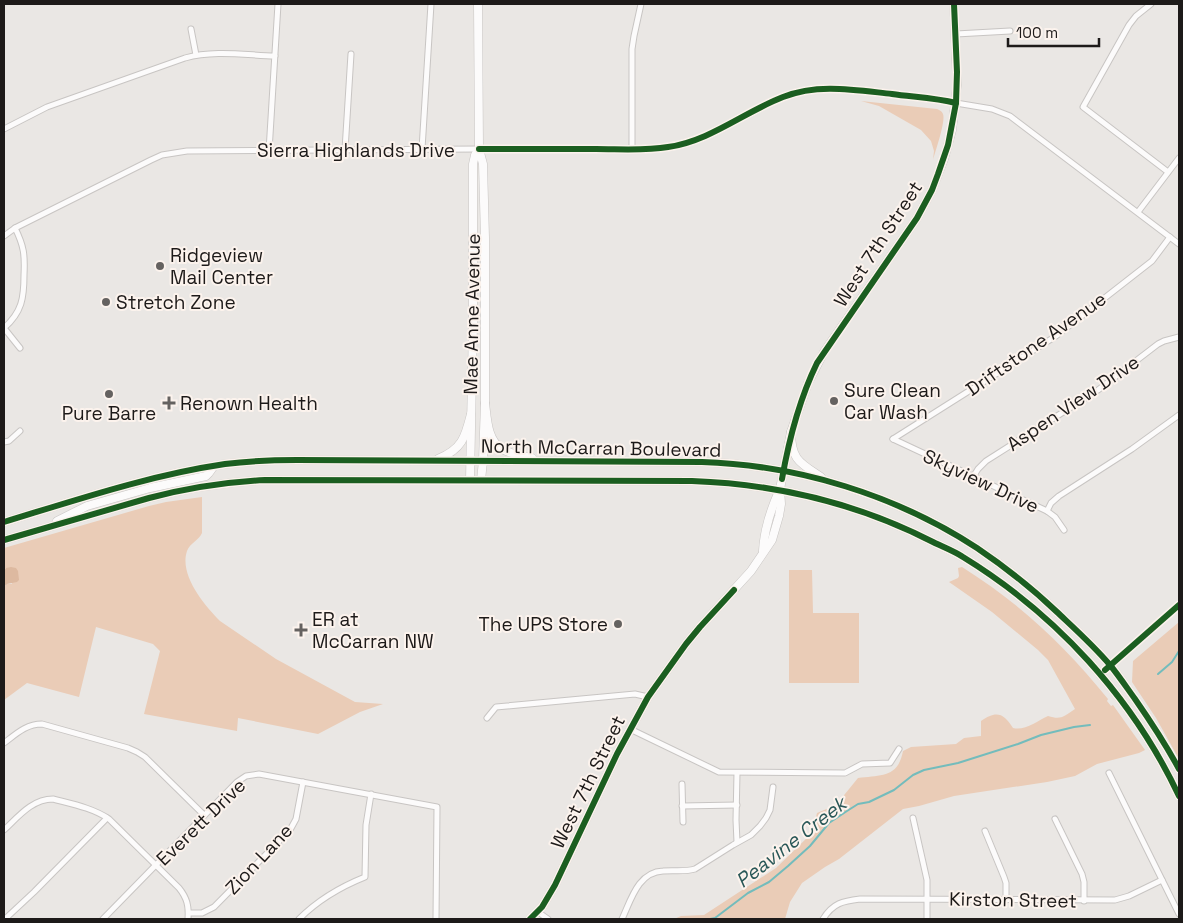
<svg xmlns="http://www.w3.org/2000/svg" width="1183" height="923" viewBox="0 0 1183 923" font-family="'Space Grotesk',sans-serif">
  <rect width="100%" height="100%" fill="#eae7e4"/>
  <g fill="#eaccb7">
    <path d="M861,101L937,109C939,110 942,111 943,114C946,121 935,152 933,160L934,151L931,141L921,130L879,106Z"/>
    <path d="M202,497V533C199,540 190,543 187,551C179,575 204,605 220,621L276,659L355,702L383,704L360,712L318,734L238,718L237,731L144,714L160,651L153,644L96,627L79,697L27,683L4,700V583L6,586L7,584H12L6,568L4,571V548L149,506L166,502Z"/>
    <path d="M962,567C1021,604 1065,646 1108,699L1107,701L1111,706L1113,705L1145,750L1139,753L1097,764L1075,776L1047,782L954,796L919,806L903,809L839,859L825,867L802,883L790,902L785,919H674L681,916L704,915L776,868L812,833L817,813L836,805L858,778C881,775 898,778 903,751L911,747L956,744L964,738L981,736V721C996,710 1004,713 1013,728C1025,731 1037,721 1048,716C1061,720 1063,717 1075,709L1048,660L1038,650L992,612L949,582L958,578L959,576L958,568Z"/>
    <polygon points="789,570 812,570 813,613 859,613 859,683 789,683"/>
    <polygon points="1179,622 1179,759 1156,718 1132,682 1133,661"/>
  </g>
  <polygon fill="#ddb9a0" points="11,567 16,568 18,571 19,580 17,582 7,584 6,586 4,583 4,571 6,568"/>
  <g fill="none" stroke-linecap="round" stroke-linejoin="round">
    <g stroke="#73bcbc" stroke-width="2">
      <polyline points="1158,674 1172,662 1179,651"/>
      <polyline points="710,919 715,918 748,893 769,882 788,866 810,846 829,823 847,811 858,804 869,802 894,790 913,775 924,770 958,763 1018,744 1041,735 1074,727 1090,725"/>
    </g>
    <g stroke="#c8c5c3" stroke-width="7">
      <g id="minor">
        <polyline points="1151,4 1136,16 1129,25 1083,107 1168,172"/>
        <polyline points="191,29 196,55"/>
        <polyline points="956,34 1010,31"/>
        <polyline points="956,103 992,109 1010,116 1179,244"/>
        <path d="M4,129L47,107L185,58C214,50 244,55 275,56"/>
        <polyline points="422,149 431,4"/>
        <polyline points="632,149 632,49 634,36 641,4"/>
        <polyline points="345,150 351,54"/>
        <polyline points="269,151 278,4"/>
        <polyline points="1138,212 1179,158"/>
        <polyline points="4,236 15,228 151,160 162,155 187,151 479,149"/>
        <path d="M4,328C22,312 24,298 24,275C25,255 24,246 15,228"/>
        <polyline points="4,328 20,348"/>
        <polyline points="893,439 1056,336 1152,261 1170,237"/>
        <polyline points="893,439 1047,511 1055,517 1064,530"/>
        <polyline points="4,442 9,441 20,431"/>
        <polyline points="973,477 978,469 986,461 1098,390 1158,344 1164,341 1179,337"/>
        <polyline points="1047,511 1051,503 1059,496 1132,449 1179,415"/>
        <polyline points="487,718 496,707 635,694 648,697"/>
        <polyline points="630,729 719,772 845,773 862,764 890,763 899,749"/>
        <path d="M4,743C16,734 26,724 42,724L128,748L137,752L145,757L204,815"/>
        <polyline points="737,773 736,820 737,842"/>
        <polyline points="1109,773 1179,914"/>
        <polyline points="682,784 683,822"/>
        <polyline points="682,806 737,805"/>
        <polyline points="913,818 927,880 927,919"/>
        <polyline points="1055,819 1082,874 1084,882 1084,901"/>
        <path d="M4,830C18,817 32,799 53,799C72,804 93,808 109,819L179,888C187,898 189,906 188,919"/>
        <polyline points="985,831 1004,877 1006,883 1006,900"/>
        <polyline points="538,912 548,919"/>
        <polyline points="189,913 202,913 214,907 290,830 296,819 303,782"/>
        <polyline points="5,919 34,892 107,818"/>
        <polyline points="103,919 237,782 246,776 259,774 437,807 436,919"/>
        <path d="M299,919C318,900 340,887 365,877L366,825L371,794"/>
        <path d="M622,919C631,900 638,872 663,871C674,870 685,872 695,869L733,845L751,835L760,826L766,818L770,810L773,787"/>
        <path d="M823,919C833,903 843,901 860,899L1115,900L1129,896L1162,880"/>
      </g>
    </g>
    <g stroke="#c8c5c3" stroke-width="8">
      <g id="tertiary">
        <path d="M479,149C518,149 557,149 596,149C620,149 645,151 668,147C710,141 744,112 783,97C818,83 855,90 892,94C913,97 935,98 956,103"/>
        <polyline points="1100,675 1179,605"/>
      </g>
    </g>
    <g stroke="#c8c5c3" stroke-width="9">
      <g id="secondary">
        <polyline points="478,4 479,149 483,164 485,238 485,403 483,461 481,480"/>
        <polyline points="470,480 473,323 473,164 475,155 479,149"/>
        <path d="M763,551C764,532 771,509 779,491"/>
        <polyline points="530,919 542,907 555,885 617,754 648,697 686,644 700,627 751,571 772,540 779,516 781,504 780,489 791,432 808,383 824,352 917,218 932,190 944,159 952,130 957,85 954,4"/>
      </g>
    </g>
    <g stroke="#c8c5c3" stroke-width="9">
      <g id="primary">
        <path d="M485,403C487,418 487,440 502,449C511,454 522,456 532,458"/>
        <path d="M791,432C791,460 800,463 821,477"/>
        <path d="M438,459C462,449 465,438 471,414"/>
        <polyline points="57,521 87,506 150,488 206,476 209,473 214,466"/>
        <path d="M4,522C76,500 150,475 225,464C249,461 273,460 297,460L702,462C798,465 896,495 977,548C1005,567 1032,588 1057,612C1075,629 1094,646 1110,665C1119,676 1127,688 1135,699C1151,722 1166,745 1179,769"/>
        <path d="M4,540L149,498C187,488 226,482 265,480L692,481C778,484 857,503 933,542C943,547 954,551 963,557C1056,614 1133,698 1179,796"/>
      </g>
    </g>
    <use href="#minor" stroke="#fcfbfb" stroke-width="5"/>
    <use href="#tertiary" stroke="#fcfbfb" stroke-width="6"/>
    <use href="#secondary" stroke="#fcfbfb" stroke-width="8"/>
    <use href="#primary" stroke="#fcfbfb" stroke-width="8"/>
    <g stroke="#fcf3ed" stroke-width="9">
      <g id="cycleway">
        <path d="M479,149C518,149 557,149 596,149C620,149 645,151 668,147C710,141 744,112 783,97C818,83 855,90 892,94C913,97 935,98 956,103"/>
        <path d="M782,479C789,439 799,400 817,363L917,218L932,190L938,174L948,145L956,103L957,72L954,4"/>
        <path d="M4,522C76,500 150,475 225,464C249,461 273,460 297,460L702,462C798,465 896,495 977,548C1005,567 1032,588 1057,612C1075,629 1094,646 1110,665C1119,676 1127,688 1135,699C1151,722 1166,745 1179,769"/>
        <path d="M4,540L149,498C187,488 226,482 265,480L692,481C778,484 857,503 933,542C943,547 954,551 963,557C1056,614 1133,698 1179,796"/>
        <polyline points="1105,670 1179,605"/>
        <polyline points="530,919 542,907 555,885 617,754 648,697 686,644 700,627 734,590"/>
      </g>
    </g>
    <use href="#cycleway" stroke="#1b5e20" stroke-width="6"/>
  </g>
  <g fill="#656260" stroke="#fcf3ed" stroke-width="2">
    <circle cx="160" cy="266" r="5"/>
    <circle cx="106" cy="302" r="5"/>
    <circle cx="109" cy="394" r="5"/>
    <circle cx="834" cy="401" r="5"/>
    <path d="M166.5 395.5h5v5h5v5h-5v5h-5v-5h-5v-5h5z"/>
    <circle cx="618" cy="624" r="5"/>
    <path d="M298.5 622.5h5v5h5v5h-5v5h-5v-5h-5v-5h5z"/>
  </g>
  <g text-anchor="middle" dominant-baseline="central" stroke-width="4" stroke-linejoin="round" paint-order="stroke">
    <g font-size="19" fill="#1d1a19" stroke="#fcf3ed">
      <text x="356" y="150">Sierra Highlands Drive</text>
      <text transform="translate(878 244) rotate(-57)">West 7th Street</text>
      <text transform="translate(472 314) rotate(-89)">Mae Anne Avenue</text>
      <text transform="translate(1036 344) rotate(-35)">Driftstone Avenue</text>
      <text transform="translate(1073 403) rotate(-34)">Aspen View Drive</text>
      <text transform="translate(601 448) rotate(1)">North McCarran Boulevard</text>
      <text transform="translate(981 481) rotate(25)">Skyview Drive</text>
      <text transform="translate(588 782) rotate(-64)">West 7th Street</text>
      <text transform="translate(201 822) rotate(-44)">Everett Drive</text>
      <text transform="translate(259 859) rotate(-47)">Zion Lane</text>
      <text transform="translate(1013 900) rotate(1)">Kirston Street</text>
    </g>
    <g font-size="19" fill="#1d1a19" stroke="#fcf3ed" text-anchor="start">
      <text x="170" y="255">Ridgeview<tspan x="170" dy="22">Mail Center</tspan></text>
      <text x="116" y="302">Stretch Zone</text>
      <text x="844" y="390">Sure Clean<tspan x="844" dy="22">Car Wash</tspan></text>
      <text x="180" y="403">Renown Health</text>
      <text x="109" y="413" text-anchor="middle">Pure Barre</text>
      <text x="312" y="619">ER at<tspan x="312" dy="22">McCarran NW</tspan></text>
      <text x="608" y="624" text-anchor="end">The UPS Store</text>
    </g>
    <g font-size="20" font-style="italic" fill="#2a5858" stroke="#fcf3ed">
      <text transform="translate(791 842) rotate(-38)">Peavine Creek</text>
    </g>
  </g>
  <rect width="1183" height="923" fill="none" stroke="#1d1a19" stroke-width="10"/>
  <path d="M1008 38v8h91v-8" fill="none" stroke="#1d1a19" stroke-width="2.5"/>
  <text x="1016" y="38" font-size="15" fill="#1d1a19" stroke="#fcf3ed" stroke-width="4" paint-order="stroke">100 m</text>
</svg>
